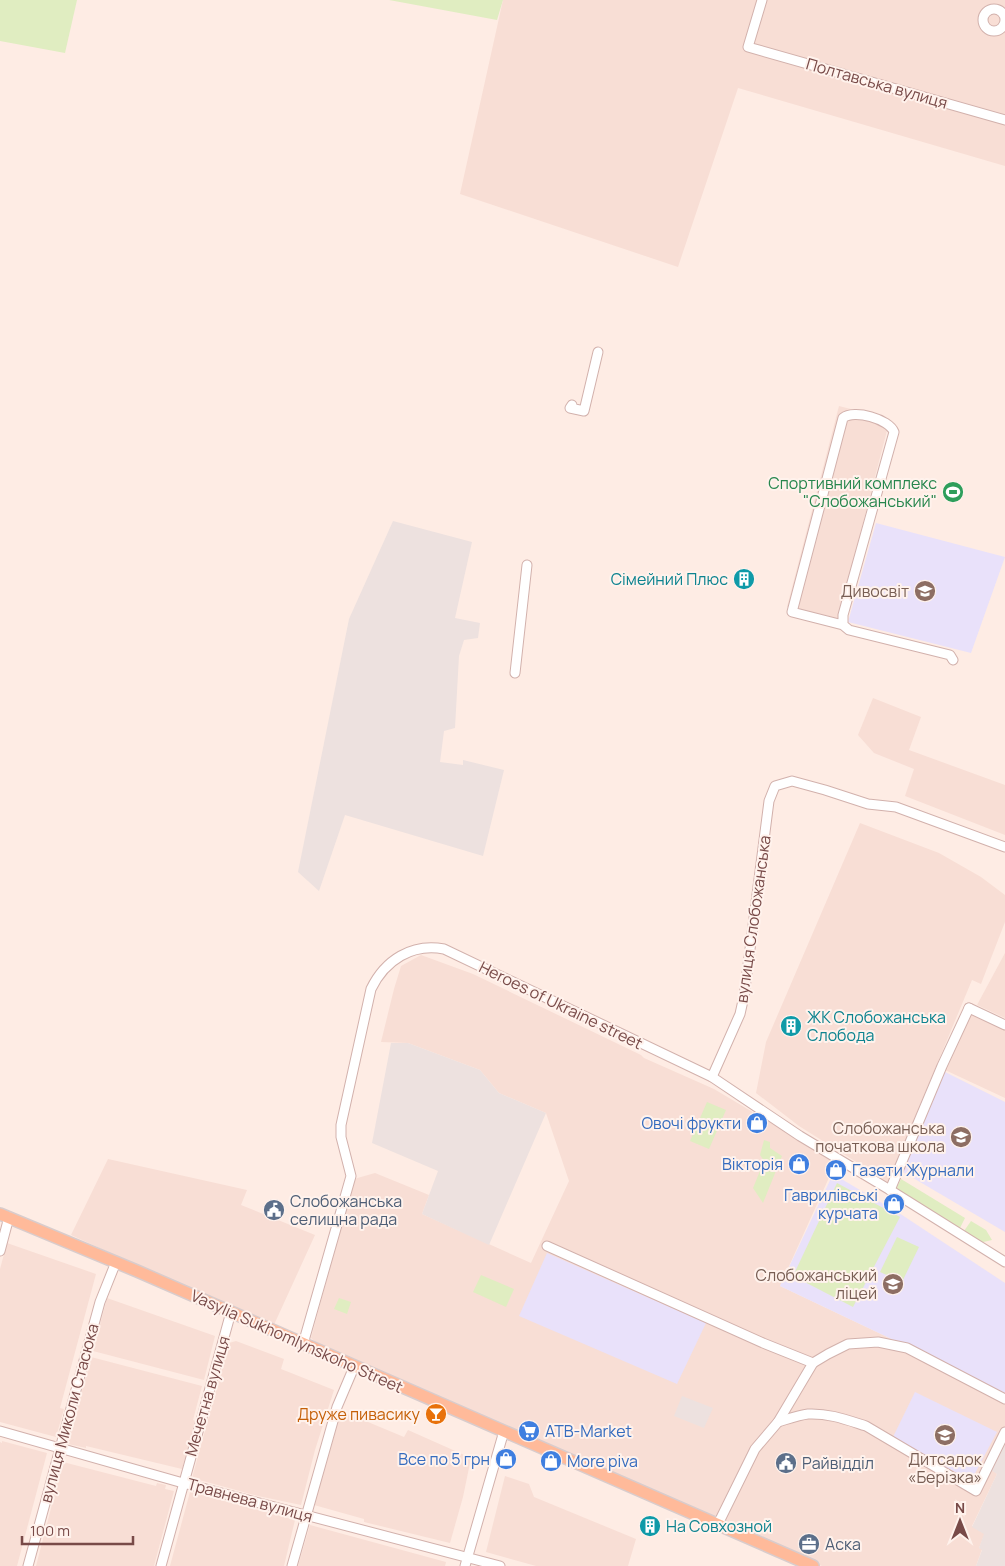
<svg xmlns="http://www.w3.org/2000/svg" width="1005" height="1566" viewBox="0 0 1005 1566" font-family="Manrope,sans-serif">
  <rect width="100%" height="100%" fill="#feece4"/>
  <g fill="#f8ded5">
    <polygon points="503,0 1005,0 1005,166 738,88 678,267 460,194"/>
    <polygon points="839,406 890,419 838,620 787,607"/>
    <polygon points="873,698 921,717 909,750 1005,785 1005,835 905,796 914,769 874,753 858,735"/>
    <polygon points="860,823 939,853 981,877 1005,895 1005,922 981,984 972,980 888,1182 799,1126 756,1093 766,1042"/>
    <polygon points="1005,953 1005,1018 977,1005"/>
    <polygon points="421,955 473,974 641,1055 644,1058 714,1089 835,1161 832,1171 780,1286 1005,1393 1005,1443 992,1470 997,1474 972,1526 985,1533 979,1548 982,1549 976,1566 822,1566 318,1345 311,1338 354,1179 375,1173 429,1195 422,1214 531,1263 569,1181 546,1113 499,1093 480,1070 408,1043 381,1042 394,989 401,966"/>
    <polygon points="969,1008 1005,1026 1005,1098 945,1070"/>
    <polygon points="108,1159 247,1190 241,1205 315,1235 273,1327 71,1235"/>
    <polygon points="7,1243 96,1274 60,1408 64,1409 56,1437 0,1422 0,1269"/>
    <polygon points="107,1298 215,1336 204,1380 93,1351"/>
    <polygon points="236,1341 284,1359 281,1369 334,1390 315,1450 301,1505 258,1496 192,1478 229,1343"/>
    <polygon points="91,1357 202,1386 193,1420 195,1421 182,1469 86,1446 86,1448 68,1444"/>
    <polygon points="343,1413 356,1417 404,1437 408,1430 471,1458 463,1497 450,1543 364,1522 364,1519 314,1505 339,1419"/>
    <polygon points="2,1441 47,1453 17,1566 0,1566 0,1442 2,1443"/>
    <polygon points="63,1462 156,1486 157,1483 166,1485 165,1489 174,1491 154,1566 36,1566"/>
    <polygon points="505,1476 529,1484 534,1497 636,1539 628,1566 536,1566 486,1552"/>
    <polygon points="190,1492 295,1520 284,1566 170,1566"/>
    <polygon points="310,1525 446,1562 445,1566 298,1566"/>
  </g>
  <g fill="#ede1df">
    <polygon points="393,521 472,542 455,618 480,623 478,638 464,640 459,656 455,728 444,731 440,762 463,765 463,760 504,770 483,856 345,815 319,891 298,872 349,619"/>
    <polygon points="391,1043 408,1043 480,1070 499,1093 546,1113 489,1245 422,1214 438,1171 372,1143"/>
    <polygon points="682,1396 713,1408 704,1428 674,1416"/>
    <polygon points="1005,1443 1005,1566 976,1566 982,1550 979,1548 984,1534 972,1527 997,1474 991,1470"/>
  </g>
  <g fill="#e9e1fa">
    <polygon points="876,523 1005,557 971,653 848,622"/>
    <polygon points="945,1072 1005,1102 1005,1232 903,1172"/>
    <polygon points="833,1174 902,1215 1005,1283 1005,1393 780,1286"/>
    <polygon points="547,1253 706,1323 677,1384 519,1316"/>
    <polygon points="915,1392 997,1432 971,1481 893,1437"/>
  </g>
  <g fill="#e0edc1">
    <polygon points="0,0 77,0 65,53 0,41"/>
    <polygon points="389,0 503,0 497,20"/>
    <polygon points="707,1102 726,1110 709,1149 690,1141"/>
    <polygon points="764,1140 770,1142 770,1148 782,1156 763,1203 753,1188 764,1161 760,1155"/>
    <polygon points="901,1179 965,1218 959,1230 896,1189"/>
    <polygon points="837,1183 900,1217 853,1307 793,1276"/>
    <polygon points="971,1221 986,1230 992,1240 979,1243 964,1231"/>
    <polygon points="897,1237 919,1247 902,1282 880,1272"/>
    <polygon points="481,1275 514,1289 506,1307 473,1292"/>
    <polygon points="339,1298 351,1302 347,1314 334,1309"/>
  </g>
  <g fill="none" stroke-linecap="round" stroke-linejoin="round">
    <g stroke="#d2b1ac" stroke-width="11">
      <g id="minor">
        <polyline points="762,0 748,47 1005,120"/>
        <circle cx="994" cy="20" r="11"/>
        <polyline points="572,405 570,408 584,411 598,352"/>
        <path d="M843,625L792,612L843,418C854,409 889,419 894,432L843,615V625L849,630L950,655L953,660"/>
        <polyline points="515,673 527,565"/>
        <polyline points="969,1008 1005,1025"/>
        <polyline points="712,1077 740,1014 744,996 769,801 775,786 792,781 825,790 868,804 896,807 1005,847"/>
        <polyline points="890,1190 942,1066 969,1008"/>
        <polyline points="547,1246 763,1343 813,1363"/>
        <polyline points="0,1251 9,1217"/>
        <path d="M303,1344L351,1176L341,1137V1125L371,989C385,960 412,943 444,949L712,1077L800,1136L890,1190L1005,1262"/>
        <path d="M778,1422C788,1419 799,1415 808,1414C829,1413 847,1420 866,1426L976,1491L1005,1432"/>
        <polyline points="0,1431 183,1483 500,1566"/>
        <polyline points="718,1524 755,1449 778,1422 813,1363 828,1354 848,1344 878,1342 907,1348 1005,1399"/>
        <polyline points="28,1566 100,1302 116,1262"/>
        <polyline points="161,1566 231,1312"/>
        <polyline points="292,1566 337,1407 354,1367"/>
        <polyline points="465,1566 504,1431"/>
      </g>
    </g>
    <g stroke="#d9cccc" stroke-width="14">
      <polyline id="major" points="0,1214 137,1271 813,1566"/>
    </g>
    <use href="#minor" stroke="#fff" stroke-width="9"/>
    <use href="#major" stroke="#ffba9a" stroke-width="11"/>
  </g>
  <defs>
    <g id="stadium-disc" transform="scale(1.125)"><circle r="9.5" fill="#2e9e5b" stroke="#fff2ec"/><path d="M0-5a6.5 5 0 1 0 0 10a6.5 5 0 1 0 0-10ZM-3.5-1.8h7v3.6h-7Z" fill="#fff"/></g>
    <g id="building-disc" transform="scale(1.125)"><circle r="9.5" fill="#0f9aa8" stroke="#fff2ec"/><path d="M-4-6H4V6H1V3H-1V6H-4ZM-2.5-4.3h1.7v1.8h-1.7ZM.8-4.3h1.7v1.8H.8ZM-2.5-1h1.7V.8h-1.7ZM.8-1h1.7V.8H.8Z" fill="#fff"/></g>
    <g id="school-disc" transform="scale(1.125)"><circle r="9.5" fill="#8d6e63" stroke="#fff2ec"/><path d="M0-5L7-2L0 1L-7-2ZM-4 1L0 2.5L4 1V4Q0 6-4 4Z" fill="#fff"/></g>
    <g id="shop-disc" transform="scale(1.125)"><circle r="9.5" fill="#3f7fe0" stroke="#fff2ec"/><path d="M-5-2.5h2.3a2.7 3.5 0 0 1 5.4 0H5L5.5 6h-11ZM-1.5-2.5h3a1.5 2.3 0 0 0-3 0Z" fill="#fff"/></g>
    <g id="civic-disc" transform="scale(1.125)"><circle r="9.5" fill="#5c6f8a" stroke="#fff2ec"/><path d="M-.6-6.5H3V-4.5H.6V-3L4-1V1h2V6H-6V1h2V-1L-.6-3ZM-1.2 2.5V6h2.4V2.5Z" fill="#fff"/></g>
    <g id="bar-disc" transform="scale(1.125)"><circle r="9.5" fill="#e8710a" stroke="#fff2ec"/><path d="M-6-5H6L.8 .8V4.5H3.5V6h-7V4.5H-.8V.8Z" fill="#fff"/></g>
    <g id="supermarket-disc" transform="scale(1.125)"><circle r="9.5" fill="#3f7fe0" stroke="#fff2ec"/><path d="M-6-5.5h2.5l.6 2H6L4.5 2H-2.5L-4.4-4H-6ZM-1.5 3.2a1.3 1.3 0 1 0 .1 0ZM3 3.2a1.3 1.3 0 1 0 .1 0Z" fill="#fff"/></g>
    <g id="office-disc" transform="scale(1.125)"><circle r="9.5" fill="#5c6f8a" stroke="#fff2ec"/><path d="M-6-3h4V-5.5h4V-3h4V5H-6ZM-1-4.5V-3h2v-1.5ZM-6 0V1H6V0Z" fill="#fff"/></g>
  </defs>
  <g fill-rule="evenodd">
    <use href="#stadium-disc" x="953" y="492"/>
    <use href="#building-disc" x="744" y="579"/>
    <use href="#school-disc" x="925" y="591"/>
    <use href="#building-disc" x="791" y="1026"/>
    <use href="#shop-disc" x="757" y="1123"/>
    <use href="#school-disc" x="961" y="1137"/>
    <use href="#shop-disc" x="799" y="1164"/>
    <use href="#shop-disc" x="836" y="1170"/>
    <use href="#shop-disc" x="894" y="1204"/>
    <use href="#civic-disc" x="274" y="1210"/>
    <use href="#school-disc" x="893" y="1284"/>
    <use href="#bar-disc" x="436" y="1414"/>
    <use href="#supermarket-disc" x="529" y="1431"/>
    <use href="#school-disc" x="945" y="1435"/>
    <use href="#shop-disc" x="506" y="1459"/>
    <use href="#shop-disc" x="551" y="1461"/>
    <use href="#civic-disc" x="786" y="1463"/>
    <use href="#building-disc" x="650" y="1526"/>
    <use href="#office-disc" x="809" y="1544"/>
  </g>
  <g text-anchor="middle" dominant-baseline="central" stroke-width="4" stroke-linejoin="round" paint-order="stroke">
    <g font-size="16" fill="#784a48" stroke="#fff2ec">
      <text transform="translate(877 83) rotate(16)">Полтавська вулиця</text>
      <text transform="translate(753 919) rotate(-82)">вулиця Слобожанська</text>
      <text transform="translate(561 1005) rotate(26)">Heroes of Ukraine street</text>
      <text transform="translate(297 1341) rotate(24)">Vasylia Sukhomlynskoho Street</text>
      <text transform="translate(207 1396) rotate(-74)">Мечетна вулиця</text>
      <text transform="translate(69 1413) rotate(-75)">вулиця Миколи Стасюка</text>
      <text transform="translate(250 1500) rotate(15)">Травнева вулиця</text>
    </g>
    <g font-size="16" fill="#27864d" stroke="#fff2ec" text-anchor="end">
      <text x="937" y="483">Спортивний комплекс<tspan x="937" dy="18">"Слобожанський"</tspan></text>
    </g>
    <g font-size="16" fill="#0d838f" stroke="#fff2ec" text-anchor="start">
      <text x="728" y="579" text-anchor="end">Сімейний Плюс</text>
      <text x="807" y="1017">ЖК Слобожанська<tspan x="807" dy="18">Слобода</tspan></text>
      <text x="666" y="1526">На Совхозной</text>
    </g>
    <g font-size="16" fill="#785e54" stroke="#fff2ec" text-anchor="end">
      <text x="909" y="591">Дивосвіт</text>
      <text x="945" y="1128">Cлобожанська<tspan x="945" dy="18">початкова школа</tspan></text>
      <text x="877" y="1275">Слобожанський<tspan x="877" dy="18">ліцей</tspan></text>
      <text x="945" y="1459" text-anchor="middle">Дитсадок<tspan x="945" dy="18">«Берізка»</tspan></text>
    </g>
    <g font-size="16" fill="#366cbe" stroke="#fff2ec" text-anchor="end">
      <text x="741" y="1123">Овочі фрукти</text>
      <text x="783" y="1164">Вікторія</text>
      <text x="852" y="1170" text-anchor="start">Газети Журнали</text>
      <text x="878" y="1195">Гаврилівські<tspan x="878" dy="18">курчата</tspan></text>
      <text x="545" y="1431" text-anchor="start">ATB-Market</text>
      <text x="490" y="1459">Все по 5 грн</text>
      <text x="567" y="1461" text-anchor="start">More piva</text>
    </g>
    <g font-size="16" fill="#4e5e75" stroke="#fff2ec" text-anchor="start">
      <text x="290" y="1201">Слобожанська<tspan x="290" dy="18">селищна рада</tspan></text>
      <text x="802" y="1463">Райвідділ</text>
      <text x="825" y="1544">Аска</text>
    </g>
    <g font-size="16" fill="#c56008" stroke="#fff2ec" text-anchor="end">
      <text x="420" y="1414">Друже пивасику</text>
    </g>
  </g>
  <g transform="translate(960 1521)" stroke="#fff2ec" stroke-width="4" paint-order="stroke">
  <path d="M0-4L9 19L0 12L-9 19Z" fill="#784a48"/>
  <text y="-8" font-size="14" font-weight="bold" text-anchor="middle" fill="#784a48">N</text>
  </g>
  <path d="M22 1536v8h111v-8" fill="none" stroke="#784a48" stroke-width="2.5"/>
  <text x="30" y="1536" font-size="15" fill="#784a48" stroke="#fff2ec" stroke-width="4" paint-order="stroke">100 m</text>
</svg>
